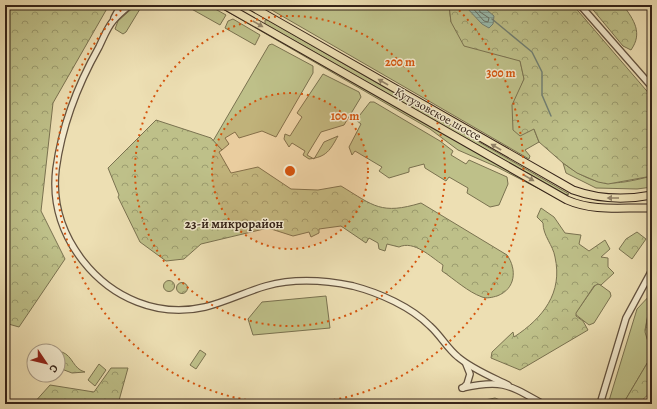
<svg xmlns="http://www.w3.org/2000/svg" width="657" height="409" viewBox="0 0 657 409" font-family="Alegreya,serif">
  <defs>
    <pattern id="forest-crowns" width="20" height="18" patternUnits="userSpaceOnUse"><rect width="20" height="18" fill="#bec089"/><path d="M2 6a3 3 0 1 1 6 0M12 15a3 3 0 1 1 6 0" fill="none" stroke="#9b9c6f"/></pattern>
    <pattern id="water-rules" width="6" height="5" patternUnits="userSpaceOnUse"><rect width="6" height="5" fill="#99bcaf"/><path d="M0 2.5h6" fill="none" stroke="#84a196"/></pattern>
  </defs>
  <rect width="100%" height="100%" fill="#eddfb3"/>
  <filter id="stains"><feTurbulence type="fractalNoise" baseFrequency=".005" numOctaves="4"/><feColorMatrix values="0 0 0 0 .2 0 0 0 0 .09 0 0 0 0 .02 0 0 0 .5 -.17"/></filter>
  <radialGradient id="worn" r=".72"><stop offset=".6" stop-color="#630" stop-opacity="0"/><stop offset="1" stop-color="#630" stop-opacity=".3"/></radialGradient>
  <g fill="#bec089" stroke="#7a7250">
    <polygon points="136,5 144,5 140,9 126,32 123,34 115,29 118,21"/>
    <polygon points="189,5 208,5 226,15 220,25 188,7"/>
    <polygon points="216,5 221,5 551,195 497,167 458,150 430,129"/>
    <polygon points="263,5 449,5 451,22 500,55 520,60 524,79 519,92 539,142 525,150 530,156 529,159"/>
    <polygon points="233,19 260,35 255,45 225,28 228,21"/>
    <polygon points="265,20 268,20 569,194 566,195 265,24"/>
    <polygon points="272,44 313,66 313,73 276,137 262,131 239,138 235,132 225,138 229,144 222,150 213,141 269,45"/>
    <path d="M323,74L359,92L361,97L344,125L321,132L307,155L314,159L324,142L338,136C330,150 327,157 309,159L303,155L305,151L292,143L289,147L284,139L285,134L290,136L302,117L297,113Z"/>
    <polygon points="370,102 374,102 440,141 453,151 451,155 466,164 469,160 507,177 508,184 499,205 490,207 467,193 468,188 449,177 446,181 425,168 424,164 409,168 409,172 389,178 379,171 382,167 355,151 352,155 349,147 361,124 356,120"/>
    <path d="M563,163C597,188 612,186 652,176V187L637,189L596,188L566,173Z"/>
    <polygon points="596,284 599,284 610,292 611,296 594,323 589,325 575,314"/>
    <polygon points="652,293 645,330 652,355 623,404 608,404 637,309"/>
    <polygon points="326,296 330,328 253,335 248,319 262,302"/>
    <polygon points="200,350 206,354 196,369 190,365"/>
    <polygon points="99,364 106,370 95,386 88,380"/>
  </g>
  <g fill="url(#forest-crowns)" stroke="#7a7250">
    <polygon points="5,5 109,5 53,103 41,211 65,259 19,327 5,323"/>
    <polygon points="449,5 573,5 652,97 652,176 608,184 598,182 577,173 563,163 539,142 534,129 520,136 513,130 512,105 524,79 520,61 464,46 451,22"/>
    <path d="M589,5H623C634,20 643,33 631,50L623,46Z"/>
    <path d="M156,120L211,138L222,150L219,152L231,173L258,167L291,189L318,190L341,186C374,206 381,215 421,203L507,255C517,269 516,289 497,296C493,297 487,299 482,297C468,292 454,279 442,271L443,265C431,257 414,240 399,247L387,244L385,251L379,249L378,243L369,238L366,243L341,226L319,229V233L311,237L309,232L293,236L268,228L201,244L184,259L166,261L140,242L118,197L119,195L108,168Z"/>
    <path d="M541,208L554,217L565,233L581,235L579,244L589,251L605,240L610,249L601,257L608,258V267L614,273L601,285L598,284L594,286L576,313V316L583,321L588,330L520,370L491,358L492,352L513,332L514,337C543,318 563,293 555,257C553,245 543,236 543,223L537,217Z"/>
    <polygon points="637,232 646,239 632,259 619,249 626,239"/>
    <circle cx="169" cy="286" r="5.5"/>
    <circle cx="182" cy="288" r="5.5"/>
    <polygon points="652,293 652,391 638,404 623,404 652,355 645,332"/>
    <path d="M62,352C73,356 73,369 85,372L72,373L59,368L58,353Z"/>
    <polygon points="111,368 128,368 118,404 33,404 50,385 94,392"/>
    <polygon points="495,398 510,404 464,404"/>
  </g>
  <polygon fill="url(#water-rules)" stroke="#717f73" points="467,5 481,5 494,16 493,24 489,28 482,24 466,7"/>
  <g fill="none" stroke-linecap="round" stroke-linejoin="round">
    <polyline stroke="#677064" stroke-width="1" points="470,5 484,21 488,22 489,18 480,12 478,5"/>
    <polyline stroke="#717f73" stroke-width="1.5" points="492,19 532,52 542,72 542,95 551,116"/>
    <g stroke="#63523f" stroke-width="8">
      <g id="minor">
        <path d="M130,5C124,10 118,15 113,21C107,28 103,39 99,47C77,86 62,125 56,169C52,203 62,234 83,261C112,298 158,318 205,307C226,302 245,292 266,286C295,278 324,280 353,286C380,293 411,307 430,326C441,336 447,348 458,357C472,369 492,377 508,385"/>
        <polyline points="580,5 652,87"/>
        <polyline points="114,18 121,5"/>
        <path d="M462,388C503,379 509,385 543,404"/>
        <polyline points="463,388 467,384 470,374 466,364"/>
        <polyline points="600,404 626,318 652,270"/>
      </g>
    </g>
    <g stroke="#352318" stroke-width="9">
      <g id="major">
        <path d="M224,5L567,200C594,212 623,207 652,208"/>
        <path d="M249,5L573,190C598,199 626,200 652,195"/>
      </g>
    </g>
    <use href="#minor" stroke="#f3eace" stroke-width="5.5"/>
    <use href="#major" stroke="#eddfb3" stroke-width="7"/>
  </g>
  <defs><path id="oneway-solid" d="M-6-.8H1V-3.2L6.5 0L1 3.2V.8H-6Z"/></defs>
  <g fill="#918166">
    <use href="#oneway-solid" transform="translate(258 24) rotate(30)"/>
    <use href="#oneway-solid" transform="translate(383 82) rotate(-150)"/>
    <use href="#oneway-solid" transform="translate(496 147) rotate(-150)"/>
    <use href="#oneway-solid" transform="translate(529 178) rotate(30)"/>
    <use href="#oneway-solid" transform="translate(613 198) rotate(180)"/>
  </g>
  <circle cx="290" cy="171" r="78" fill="#d6540d" fill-opacity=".12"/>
  <g fill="none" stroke="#d6540d" stroke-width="2" stroke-dasharray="2 4">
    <circle cx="290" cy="171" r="78"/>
    <circle cx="290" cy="171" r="155"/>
    <path d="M288 404A233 233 0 0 1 125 6M455 6A233 233 0 0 1 292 404"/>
  </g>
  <g text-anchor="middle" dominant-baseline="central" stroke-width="3" stroke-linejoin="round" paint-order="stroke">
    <g font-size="12" fill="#352318" stroke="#f3eace">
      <text transform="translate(438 114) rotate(29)">Кутузовское шоссе</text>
    </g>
    <g font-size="13" font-weight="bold" fill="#352318" stroke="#f3eace">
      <text x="234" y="223">23-й микрорайон</text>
    </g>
  </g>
  <circle cx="290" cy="171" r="6" fill="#d6540d" stroke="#f3eace" stroke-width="2"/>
  <g font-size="12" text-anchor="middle" font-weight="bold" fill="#d6540d" stroke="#f3eace" stroke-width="3" stroke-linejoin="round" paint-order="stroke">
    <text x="400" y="66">200 m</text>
    <text x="501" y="77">300 m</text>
    <text x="345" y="120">100 m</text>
  </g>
  <rect width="657" height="409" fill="none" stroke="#eddfb3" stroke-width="20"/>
  <rect x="6" y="6" width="645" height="397" fill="none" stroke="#352318" stroke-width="2"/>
  <rect x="10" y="10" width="637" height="389" fill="none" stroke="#352318"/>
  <g transform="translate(46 363) rotate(125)"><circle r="19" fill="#f3eace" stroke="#a79a85"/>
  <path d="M0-3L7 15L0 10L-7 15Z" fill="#8f2418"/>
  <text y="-6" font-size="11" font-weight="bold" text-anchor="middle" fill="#352318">С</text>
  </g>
  <rect width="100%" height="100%" filter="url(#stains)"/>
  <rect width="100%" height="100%" fill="url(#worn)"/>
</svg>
